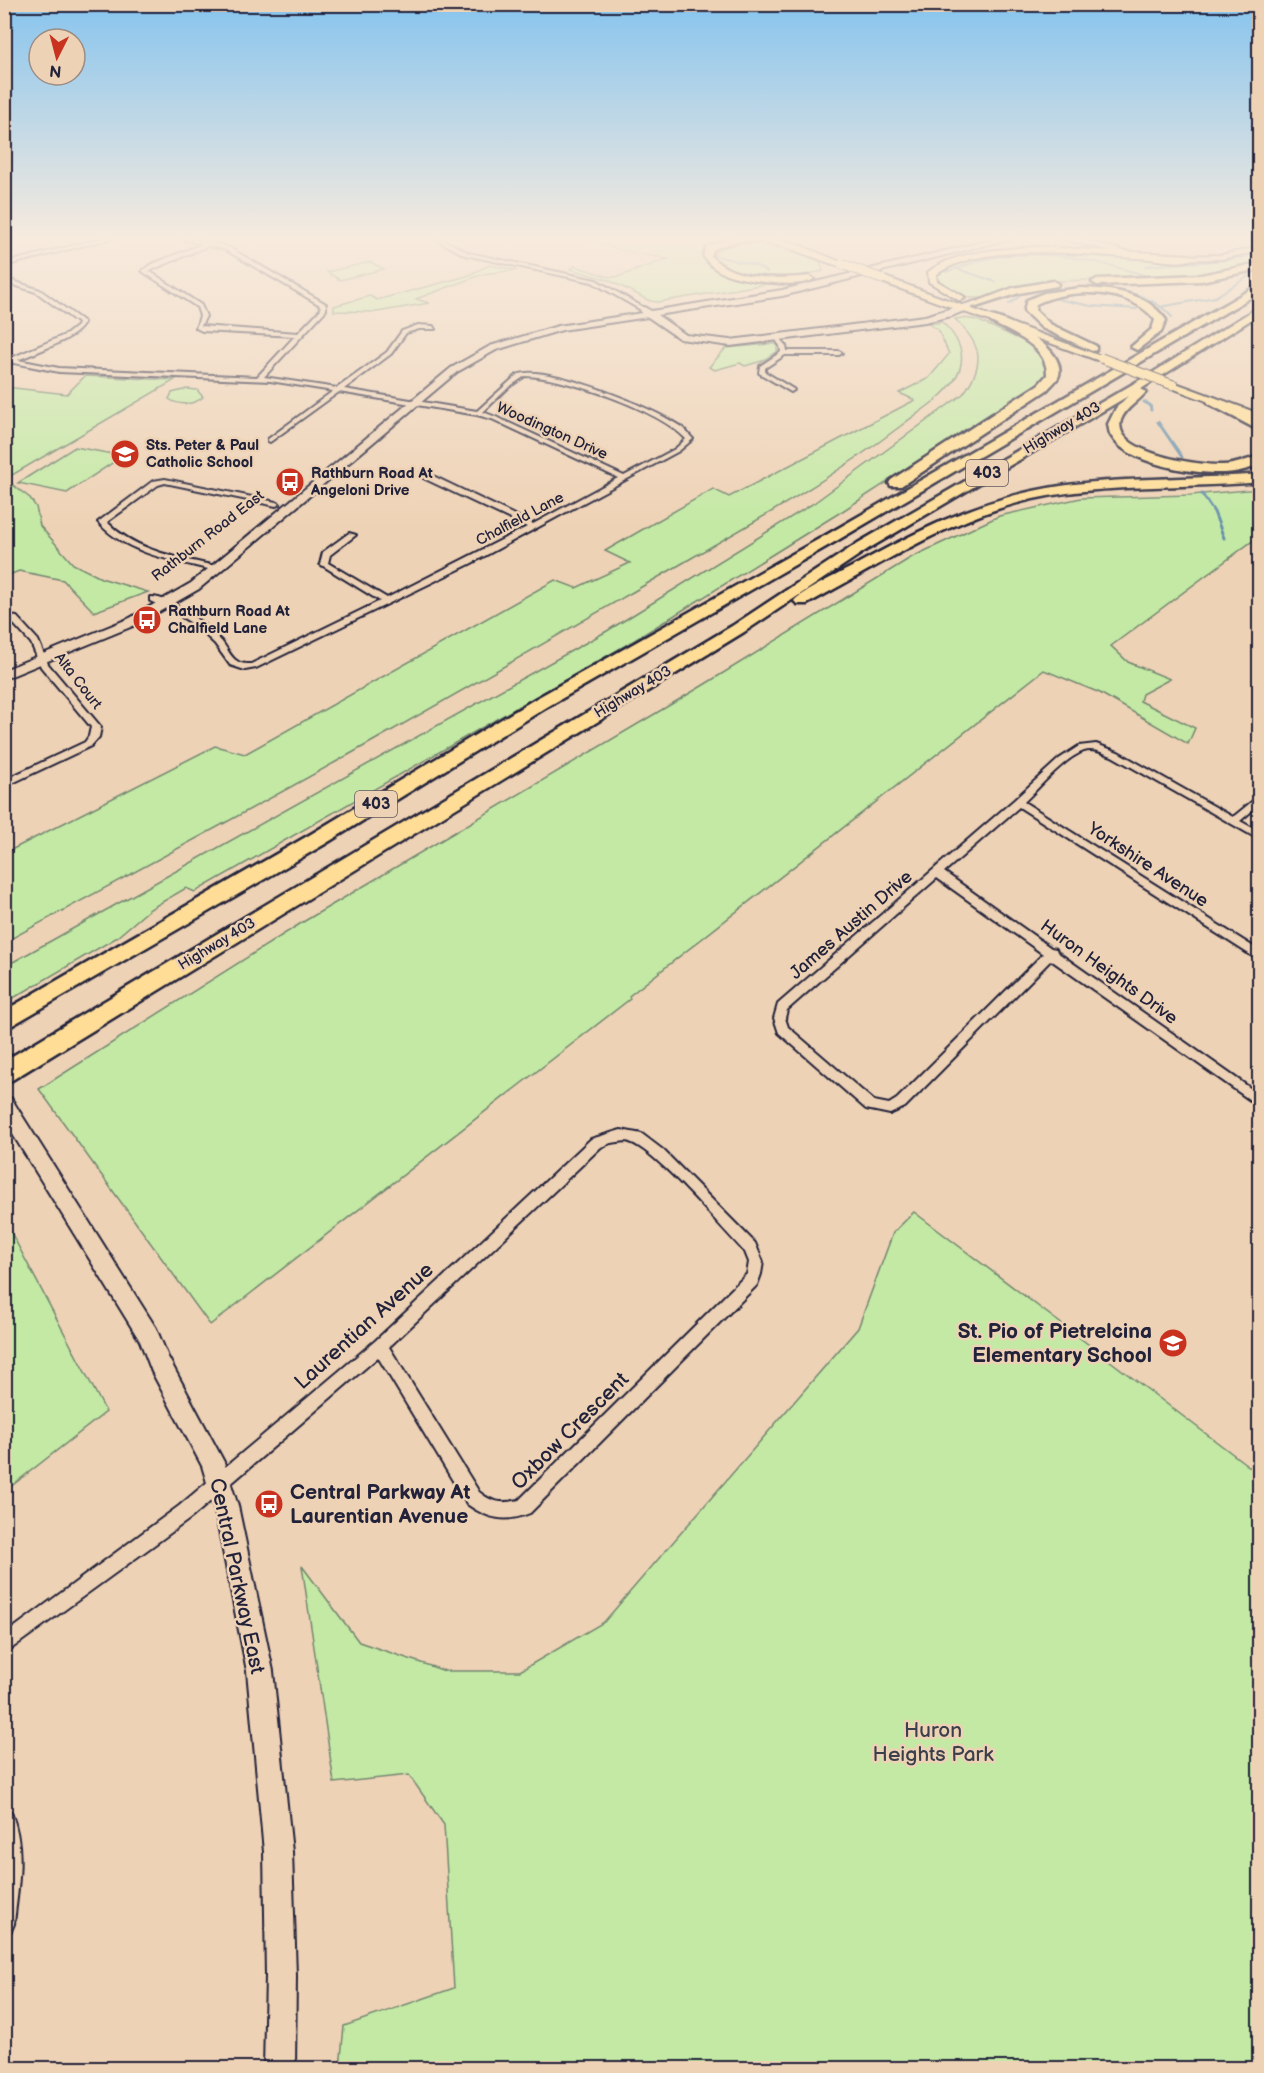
<svg xmlns="http://www.w3.org/2000/svg" width="1264" height="2073" viewBox="0 0 1264 2073" font-family="'Balsamiq Sans',sans-serif">
  <rect width="100%" height="100%" fill="#eed2b5"/>
  <filter id="ink" filterUnits="userSpaceOnUse"><feTurbulence type="fractalNoise" baseFrequency=".0167" numOctaves="2"/><feDisplacementMap in="SourceGraphic" scale="12" xChannelSelector="R" yChannelSelector="G"/><feConvolveMatrix kernelMatrix="1 2 1 2 8 2 1 2 1" color-interpolation-filters="sRGB"/></filter>
  <g filter="url(#ink)">
    <g fill="#c3e9a4" stroke="#728670" stroke-width="1.5">
      <path d="M587,238H760L710,246L702,255C715,275 751,278 773,283L658,302L650,301L609,280L570,269L575,266L609,277H617L668,259L620,250Z"/>
      <path d="M741,244L783,248L820,261L823,271C787,280 744,284 714,257L719,248Z"/>
      <path d="M1019,251C1035,251 1050,250 1066,251C1130,254 1197,273 1259,253V263L1192,277L1055,281L1018,286L983,298H970L935,280L937,272L973,258Z"/>
      <polygon points="370,262 384,269 340,280 327,272"/>
      <polygon points="489,265 517,270 483,274 416,299 429,303 377,312 334,311 334,306 370,296 377,300 467,276"/>
      <path d="M963,318L977,320L1032,345L1047,363L1045,376L1031,389L844,510L633,641L195,892L186,888L150,909L116,938L5,1003L4,967L607,631L814,503L963,394C986,363 982,345 955,319Z"/>
      <path d="M942,322C958,337 969,357 955,379C943,398 920,411 902,425C835,476 762,518 688,560C586,619 485,678 382,736C257,807 130,874 5,942V853L215,746L245,754L555,580L576,588L630,563L605,551L713,489L729,497L915,400L899,393L929,378L949,354L939,331L929,324Z"/>
      <polygon points="770,344 777,344 777,352 762,361 745,366 740,363 715,370 709,367 726,348"/>
      <polygon points="85,376 175,380 5,479 30,498 36,507 40,526 73,564 101,578 148,592 94,612 63,580 19,571 4,577 5,387 67,394"/>
      <path d="M187,389L197,390L203,397C194,405 179,406 169,399L172,393Z"/>
      <polygon points="75,447 123,456 67,493 18,483"/>
      <polygon points="1259,489 1259,536 1111,646 1128,662 1170,679 1142,694 1140,701 1195,728 1188,744 1100,693 1044,670 629,996 630,999 210,1325 39,1089 303,922 702,686 912,557 999,516 1081,498 1191,495"/>
      <polygon points="914,1212 1259,1474 1259,2068 624,2068 619,2066 533,2068 340,2068 344,2026 454,1988 444,1825 409,1775 334,1783 302,1566 359,1642 445,1671 520,1671 604,1622 858,1328 893,1233"/>
      <polygon points="5,1221 106,1412 5,1491 4,1491"/>
    </g>
    <g fill="none" stroke-linecap="round" stroke-linejoin="round">
      <g stroke="#6891ac" stroke-width="2">
        <polyline points="717,256 757,266 767,272"/>
        <polyline points="1145,266 1227,260 1260,253"/>
        <polyline points="958,269 996,282"/>
        <path d="M946,272C962,267 978,260 995,257C1047,249 1098,261 1147,276"/>
        <path d="M1043,290C1085,286 1142,283 1172,317"/>
        <polyline points="1057,299 1091,306 1137,309"/>
        <polyline points="1009,304 1020,296"/>
        <polyline points="1160,307 1215,297 1257,271"/>
      </g>
      <g stroke="#6891ac" stroke-width="3">
        <polyline points="1144,402 1150,405 1151,410"/>
        <polyline points="1158,422 1182,457"/>
        <polyline points="1202,494 1214,512 1224,538"/>
      </g>
      <g stroke="#22223b" stroke-width="4">
        <g id="street">
          <polygon points="103,238 113,238 4,266 4,263"/>
          <path d="M178,238H189L228,247L326,304V310L264,377L337,388L387,352L402,331L418,325L433,326L435,329H419L406,333L391,354L344,389L477,411L517,375C543,362 660,410 684,429C687,432 690,436 693,439L679,451L470,564L256,668L245,670L230,665L215,644L196,626L174,612L150,601V597C171,596 209,627 222,642C227,648 231,658 237,661C241,664 247,664 251,664L380,601L320,564L323,552L349,533L356,535L330,555L328,563L387,598L527,527L421,477V473H427L533,524L618,478L492,419L477,415L339,392L270,442L268,441V439L333,391L270,381L59,372L4,361V357L11,358L67,334L77,326L78,323L36,292L4,282V278L40,290L84,322C81,338 33,353 18,360L59,368L257,377L295,336L202,331L196,328L200,316L197,307L142,271L150,265L202,244ZM208,246L224,249L320,305L321,309L298,333L201,326L206,316L201,305L149,271ZM525,376C565,377 659,410 686,439L675,449L624,476L496,417L483,412L509,387Z"/>
          <polygon points="433,238 440,238 469,253 596,280 646,309 641,310 592,282 465,255"/>
          <polygon points="774,337 778,337 786,346 787,351 839,351 842,353 839,355 785,355 765,368 765,372 793,389 794,390 791,392 759,373 760,366 781,352 780,346"/>
          <path d="M165,479L276,502L280,504L276,506L165,483L158,485L107,522C136,552 181,558 220,567V571H217C177,561 127,555 98,522L153,481Z"/>
          <polygon points="4,615 17,617 38,640 48,664 101,727 99,737 91,746 4,787 4,780 85,742 89,736 91,727 41,667 31,643 11,621 4,620"/>
          <path d="M1096,744L1118,752L1233,817L1260,795V804L1240,821L1260,832V840L1112,756C1103,753 1093,748 1084,751C1063,759 1040,787 1024,802L1260,951V961L1019,807L944,872L1051,948L1056,949L1057,952L1260,1095V1107L1051,960L905,1107L890,1114L866,1109L779,1033L774,1018L778,1004L1014,800L1059,759L1079,746ZM937,878L1043,954L897,1099L889,1104L874,1101L788,1027L785,1018L787,1010Z"/>
          <path d="M621,1130L642,1134L663,1150L755,1243L763,1262L761,1274L757,1285L530,1513C506,1523 488,1519 467,1504L378,1357L191,1518L4,1654V1635L179,1506L375,1341L591,1139ZM626,1141C653,1145 722,1229 745,1252L749,1262L747,1274L519,1500C502,1504 493,1503 479,1492L389,1347L601,1147L611,1143Z"/>
          <path d="M4,1810L11,1812C26,1850 18,1885 14,1924L11,1931L4,1934Z"/>
        </g>
      </g>
      <g stroke="#22223b" stroke-width="4">
        <g id="secondary">
          <polygon points="999,238 1014,238 782,296 657,315 686,335 730,340 925,316 976,301 980,304 952,316 925,322 730,346 680,339 648,317 562,330 496,350 457,372 199,589 138,624 4,679 4,670 130,618 191,583 451,368 490,346 558,326 642,313 640,310 644,307 651,311 782,290"/>
          <polygon points="1058,238 1074,238 1137,254 1133,256"/>
          <polygon points="1260,247 1260,251 1221,259 1169,260 1165,258 1169,256 1221,255"/>
          <polygon points="4,1095 11,1098 156,1328 168,1357 224,1462 238,1506 273,1671 292,1852 296,1976 295,2068 264,2068 266,1976 264,1852 247,1671 214,1506 202,1466 152,1372 140,1341 4,1120"/>
        </g>
      </g>
      <g stroke="#22223b" stroke-width="4">
        <g id="primary">
          <path d="M728,238H768L794,243L846,264L842,267C801,255 755,227 713,250L711,256C733,281 780,279 810,276L814,279C798,290 739,280 721,272C713,268 708,263 703,256L706,247Z"/>
          <path d="M1043,247L1190,255L1194,258C1184,265 1161,260 1149,259C1092,256 984,239 936,275L937,281L963,296L965,298L960,301L929,282L928,272C955,250 1009,248 1043,247Z"/>
          <polygon points="879,277 885,277 1106,358 1097,360 879,281"/>
          <polygon points="1173,382 1260,414 1260,421 1169,387 1168,385"/>
        </g>
      </g>
      <g stroke="#22223b" stroke-width="5">
        <g id="highway">
          <polygon points="1260,263 1260,269 1201,281 1097,285 1092,282 1097,279 1201,275"/>
          <polygon points="1053,281 1058,284 1057,286 1019,293 976,307 971,304 1013,288"/>
          <polygon points="1260,284 1260,292 838,540 547,707 325,844 4,1030 4,1011 311,834 535,699 828,534"/>
          <path d="M1080,288C1113,289 1146,292 1166,320L1161,332L1137,350L1131,347L1152,329L1155,320C1130,288 1071,287 1036,304L1035,310L1050,324L1096,346V350L1092,351L1042,328L1024,311L1027,300L1044,293Z"/>
          <path d="M1260,306V314L1141,389L1146,392C1139,401 1125,408 1121,420C1111,454 1202,466 1223,465C1236,465 1247,459 1260,456V465C1248,469 1236,473 1223,473C1195,474 1128,464 1112,437C1109,434 1109,428 1108,424L1116,408L1128,396L868,549L744,632L12,1080L4,1082V1061L732,626L858,543L1152,373Z"/>
          <path d="M995,317C1015,323 1065,349 1059,375C1058,380 1051,385 1047,390L901,486H891L889,483L891,480L1039,384L1047,375C1048,346 1013,334 991,322V318Z"/>
          <polygon points="1213,397 1260,422 1260,431 1209,404 1207,401"/>
          <path d="M1260,474V482C1185,489 1107,483 1033,499C952,517 880,565 807,604H797L794,601C803,590 846,571 861,562C916,532 971,504 1033,491C1107,475 1184,481 1260,474Z"/>
        </g>
      </g>
      <use href="#street" fill="#eed2b5" fill-rule="evenodd"/>
      <use href="#secondary" fill="#eed2b5" fill-rule="evenodd"/>
      <use href="#primary" fill="#ffdd96" fill-rule="evenodd"/>
      <use href="#highway" fill="#ffdd96" fill-rule="evenodd"/>
      <g stroke="#22223b" stroke-width="11" stroke-linecap="butt">
        <g id="primary-bridge">
          <polyline points="842,264 882,279"/>
          <polyline points="1101,358 1173,385"/>
        </g>
      </g>
      <use href="#primary-bridge" stroke="#ffdd96" stroke-width="9"/>
    </g>
  </g>
  <linearGradient id="sky" x2="0" y2="1"><stop stop-color="#87c4ee"/><stop offset="0.45" stop-color="#f7ebde"/><stop offset="1" stop-color="#f7ebde" stop-opacity="0"/></linearGradient>
  <rect width="1264" height="529" fill="url(#sky)"/>
  <defs>
    <g id="school-disc" transform="scale(1.5)"><circle r="9.5" fill="#c8321e" stroke="#eed2b5"/><path d="M0-5L7-2L0 1L-7-2ZM-4 1L0 2.5L4 1V4Q0 6-4 4Z" fill="#fff"/></g>
    <g id="bus-disc" transform="scale(1.5)"><circle r="9.5" fill="#c8321e" stroke="#eed2b5"/><path d="M-5-6H5V4H4V6H2V4H-2V6H-4V4H-5ZM-3.5-4V0h7V-4ZM-3.5 1.2v1.5H-2V1.2ZM2 1.2v1.5H3.5V1.2Z" fill="#fff"/></g>
  </defs>
  <g fill-rule="evenodd">
    <use href="#school-disc" x="125" y="454"/>
    <use href="#bus-disc" x="290" y="482"/>
    <use href="#bus-disc" x="147" y="620"/>
    <use href="#school-disc" x="1173" y="1343"/>
    <use href="#bus-disc" x="269" y="1504"/>
  </g>
  <g text-anchor="middle" dominant-baseline="central" stroke-width="5" stroke-linejoin="round" paint-order="stroke">
    <g font-size="15" fill="#22223b" stroke="#eed2b5">
      <text transform="translate(1062 428) rotate(-31)">Highway 403</text>
      <text transform="translate(552 431) rotate(24)">Woodington Drive</text>
      <text transform="translate(520 519) rotate(-28)">Chalfield Lane</text>
      <text transform="translate(208 536) rotate(-38)">Rathburn Road East</text>
      <text transform="translate(78 681) rotate(52)">Alta Court</text>
      <text transform="translate(633 692) rotate(-31)">Highway 403</text>
      <text transform="translate(217 944) rotate(-31)">Highway 403</text>
    </g>
    <g font-size="15" font-weight="bold" fill="#22223b" stroke="#eed2b5" text-anchor="start">
      <text x="146" y="445">Sts. Peter &amp; Paul<tspan x="146" dy="17">Catholic School</tspan></text>
      <text x="311" y="473">Rathburn Road At<tspan x="311" dy="17">Angeloni Drive</tspan></text>
      <text x="168" y="611">Rathburn Road At<tspan x="168" dy="17">Chalfield Lane</tspan></text>
    </g>
    <g fill="#eed2b5" stroke="#5f5760" stroke-width="1.5">
      <rect x="966" y="460" width="42" height="26" rx="4.5"/>
      <rect x="355" y="791" width="42" height="26" rx="4.5"/>
    </g>
    <g font-size="16" font-weight="bold" fill="#22223b">
      <text x="987" y="473">403</text>
      <text x="376" y="804">403</text>
    </g>
    <g font-size="18" fill="#22223b" stroke="#eed2b5">
      <text transform="translate(1148 865) rotate(33)">Yorkshire Avenue</text>
      <text transform="translate(851 925) rotate(-41)">James Austin Drive</text>
      <text transform="translate(1109 972) rotate(36)">Huron Heights Drive</text>
    </g>
    <g font-size="21" fill="#22223b" stroke="#eed2b5">
      <text transform="translate(364 1326) rotate(-42)">Laurentian Avenue</text>
      <text transform="translate(570 1431) rotate(-45)">Oxbow Crescent</text>
      <text transform="translate(237 1576) rotate(78)">Central Parkway East</text>
    </g>
    <g font-size="21" font-weight="bold" fill="#22223b" stroke="#eed2b5" text-anchor="end">
      <text x="1152" y="1331">St. Pio of Pietrelcina<tspan x="1152" dy="24">Elementary School</tspan></text>
      <text x="290" y="1492" text-anchor="start">Central Parkway At<tspan x="290" dy="24">Laurentian Avenue</tspan></text>
    </g>
    <g font-size="21" fill="#3a404b" stroke="#eed2b5">
      <text x="933" y="1730">Huron<tspan x="933" dy="24">Heights Park</tspan></text>
    </g>
  </g>
  <rect width="1264" height="2073" fill="none" stroke="#eed2b5" stroke-width="24"/>
  <rect x="12" y="12" width="1240" height="2049" fill="none" stroke="#22223b" stroke-width="2" filter="url(#ink)"/>
  <g transform="translate(57 57) rotate(186)"><circle r="28" fill="#eed2b5" stroke="#9c8c84" stroke-width="1.5"/>
  <path d="M0-4.5L10 22L0 15L-10 22Z" fill="#c8321e"/>
  <text y="-9" font-size="16" font-weight="bold" text-anchor="middle" fill="#22223b">N</text>
  </g>
</svg>
